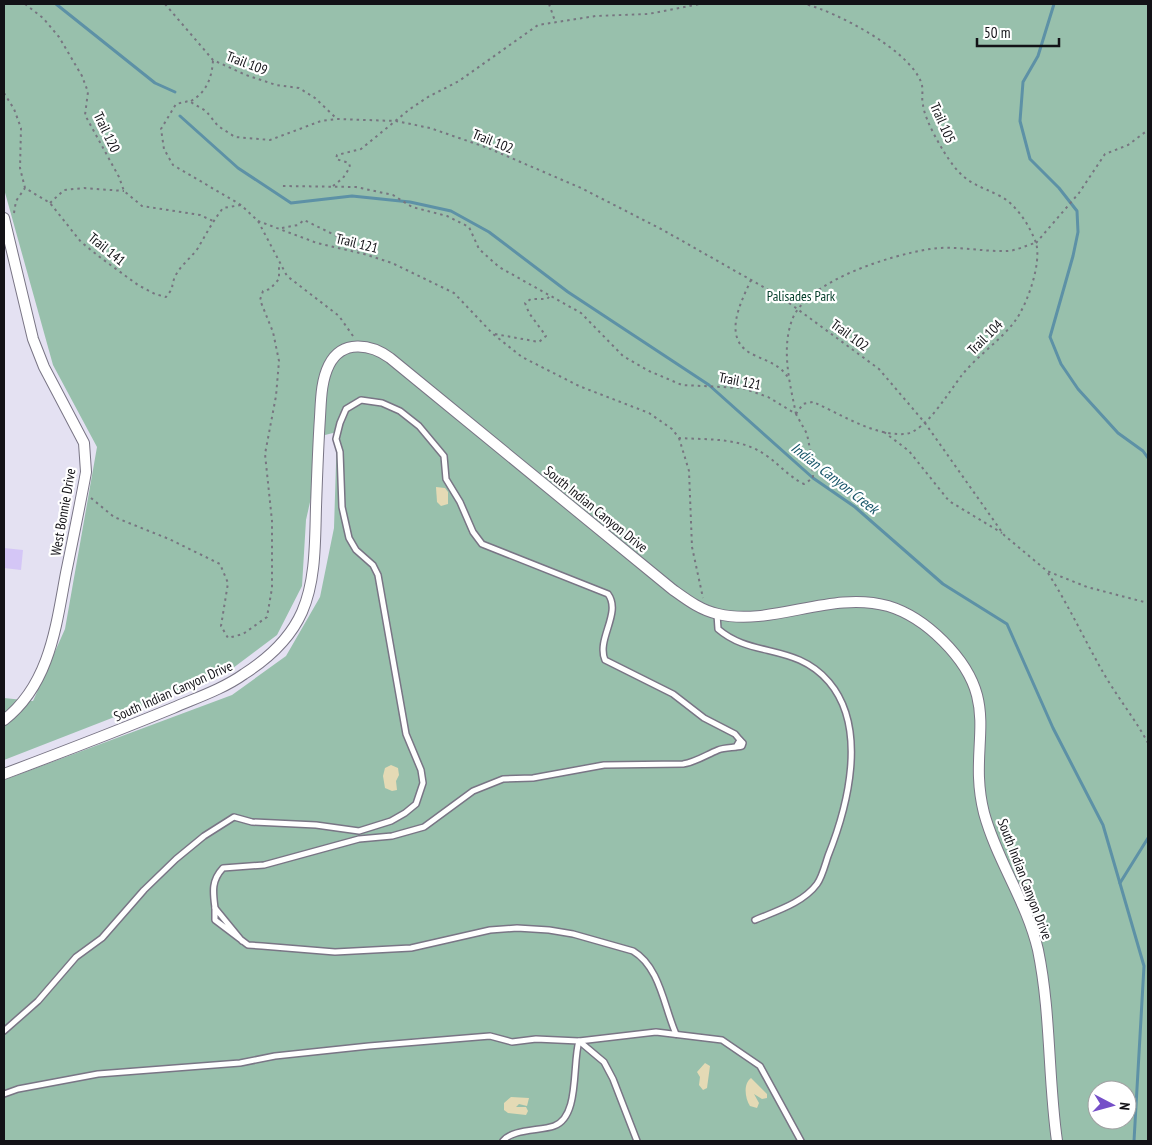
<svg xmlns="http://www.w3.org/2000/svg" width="1152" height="1145" viewBox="0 0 1152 1145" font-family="'PT Sans Narrow',sans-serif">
  <rect width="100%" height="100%" fill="#e4e1f2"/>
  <path fill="#98c0ac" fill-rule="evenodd" d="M4,4H1148V1141H4V780L232,695L286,656L320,597L334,528L337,432L325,435L306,520L302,586L277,635L225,674L4,760V698L33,701L65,629L97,447L53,365L4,189ZM1097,1090H1127V1120H1097Z"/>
  <g fill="#e4dab5">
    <polygon points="436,487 445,488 448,492 448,504 441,506 437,502"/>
    <polygon points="391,765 398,768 399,775 396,781 397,790 392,791 385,788 383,776 385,768"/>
    <polygon points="705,1063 710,1066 707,1088 703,1090 699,1085 700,1077 697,1072"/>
    <path d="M751,1078L767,1094V1098L762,1099L754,1094L759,1103L757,1108L750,1106C745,1098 743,1084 751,1078Z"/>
    <polygon points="511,1097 529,1098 527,1106 519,1104 516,1107 526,1107 528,1111 526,1115 508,1113 504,1110 504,1103"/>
  </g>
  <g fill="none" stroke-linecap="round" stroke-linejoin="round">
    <g stroke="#5d91a6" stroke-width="3">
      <polyline points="56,4 155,83 175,92"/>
      <polyline points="1054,4 1038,56 1023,82 1020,121 1030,159 1059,188 1077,211 1078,232 1073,256 1050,337 1061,364 1078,389 1118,433 1143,451 1148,458"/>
      <polyline points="180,116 238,168 291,203 352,196 410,202 451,211 489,232 568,292 709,385 813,478 855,507 943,584 1007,624 1053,728 1103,825 1144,966 1134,1141"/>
      <polyline points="1120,883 1148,838"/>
    </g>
  </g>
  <polygon fill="#d4c6f6" points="4,548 23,550 21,570 4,568"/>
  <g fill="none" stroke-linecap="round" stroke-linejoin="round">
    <g stroke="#797585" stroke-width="8">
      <g id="service">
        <path d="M717,614L718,629C751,658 796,643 829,682C868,728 848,806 828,856C825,865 822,877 817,884C803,903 776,911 755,920"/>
        <path d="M215,908C213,892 211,881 223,868L264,865L359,839L392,836L424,827L473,791L503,779L533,778L604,765L683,764C696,762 706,755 718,750C725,747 734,748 742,746L743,743L740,740L736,747"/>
        <path d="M242,941L215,908V920L248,945L262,946L335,952L411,948L490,930L517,928L549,930L573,934L633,951C660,967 664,1007 676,1034"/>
        <path d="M4,1031L38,1001L76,957L102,938L144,890L176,859L204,836L234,817L252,822L316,825L359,831L391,821L405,813L416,804L423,783L421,770L406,734L378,575L373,565L356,550L349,538L342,507L340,452L336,439L340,423L346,409L361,400L382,403L400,411L419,426L444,456L446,479L460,502L473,532L482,544L608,594C622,613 596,639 605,660L673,694L704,718L735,734L740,740"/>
        <polyline points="4,1094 18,1089 98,1074 240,1063 275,1056 369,1046 490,1036 512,1042 536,1039 579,1041 604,1062 613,1079 637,1141"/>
        <path d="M503,1141C512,1129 540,1131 554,1126C580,1117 572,1064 579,1041L656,1032L722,1040L760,1066L801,1141"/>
      </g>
    </g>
    <g stroke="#797585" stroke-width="12">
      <g id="minor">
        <path d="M4,218L33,339L44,367L84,443L86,472C80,505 73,539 66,573C56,626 50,684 4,720"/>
        <path d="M4,774C60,753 117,731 173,708C196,698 223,689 244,674C269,658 290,639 302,612C316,580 315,541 316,507C317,477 318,447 320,417C321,400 321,381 329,365C342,339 371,344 390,358L672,589C686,599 700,610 718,614C772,627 831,590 888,606C908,612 928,626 943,641C1006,704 966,742 984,813C997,861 1027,902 1038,950C1051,1013 1048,1078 1057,1141"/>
      </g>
    </g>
    <g stroke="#777580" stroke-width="2" stroke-dasharray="2.5 4" stroke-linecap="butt">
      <polyline points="25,4 43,18 59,37 82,76 88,92 85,115 119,177 124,191 142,206 200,215 213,221"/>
      <polyline points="165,4 213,60 246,75 276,85 299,88 315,98 337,119"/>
      <polyline points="549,4 555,21"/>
      <path d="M4,93L14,109L21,128L20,168L25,188L50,203L81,242L101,258L138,285L155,294L166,297L172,289C173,270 188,262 198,248C206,234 213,221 223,208L241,205"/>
      <path d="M191,101C207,92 212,77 213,60"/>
      <polyline points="333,186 343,178 350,167 349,163 336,159 337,155 361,149 410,109 428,97 459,81 538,25 596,16 648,14 700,4"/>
      <polyline points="50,203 64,190 84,188 124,191"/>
      <polyline points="14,213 16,201 25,188"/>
      <path d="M258,221L317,243L364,254L392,263L454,293L493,334L522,357L579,386L649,413L672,429L679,438C709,440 741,437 767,456C781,466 788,476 804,484L813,478L812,459L807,434L796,414L768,397L742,388L682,385L649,371L623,356L581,313L499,267L479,249L469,227L447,216L412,207L393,195L356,187L282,186"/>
      <polyline points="282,228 298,225 304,220 345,240 361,252"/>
      <polyline points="1036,243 1079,193 1105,154 1128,145 1148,130"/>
      <path d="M751,280C740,304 721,340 754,355C768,362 780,364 789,379"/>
      <polyline points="495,334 539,342 546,336 529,313 525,303 531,299 547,299 551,295"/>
      <polyline points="353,336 339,316 287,276 258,221 241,205 173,165 164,149 161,129 176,104 189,101 206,111 218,126 235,137 270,140 321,121 337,119 396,121 430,128 488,148 581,188 663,230 781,297 879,369 925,423 1004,535 1047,571 1087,587 1148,603"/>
      <path d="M796,414L803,404L813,402C841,414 873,436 905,434C926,432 950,390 962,375C977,356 1000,341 1015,321C1027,305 1042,263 1036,243C1030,226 1016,204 1000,196C981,186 968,185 953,165C943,152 925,121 923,105C921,98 924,89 921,82C909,50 837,12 805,4"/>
      <path d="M796,414C790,384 781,350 792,320C807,280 892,255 930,249C955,245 982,252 1007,251C1016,251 1026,245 1036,243"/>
      <polyline points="884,432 909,451 949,501 1002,533"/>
      <polyline points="679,438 689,471 692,547 703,598"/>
      <polyline points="91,498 114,517 169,539 220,564 228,583 221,626 228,638 243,634 267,617 272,588 272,521 265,454 276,396 279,361 273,332 260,300 263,291 270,289 279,279 279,265"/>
      <path d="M1048,573C1069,606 1085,641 1104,674C1118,698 1135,719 1148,743"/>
    </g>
    <use href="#service" stroke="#fff" stroke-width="5"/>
    <use href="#minor" stroke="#fff" stroke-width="10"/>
  </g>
  <g text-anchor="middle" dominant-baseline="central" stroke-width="4.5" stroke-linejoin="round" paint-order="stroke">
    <g font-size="14" fill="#131217" stroke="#fff">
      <text transform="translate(247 63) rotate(21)">Trail 109</text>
      <text transform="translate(943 123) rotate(66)">Trail 105</text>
      <text transform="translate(107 132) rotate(64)">Trail 120</text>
      <text transform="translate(493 141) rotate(22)">Trail 102</text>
      <text transform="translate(357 243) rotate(14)">Trail 121</text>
      <text transform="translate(107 249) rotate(39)">Trail 141</text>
      <text transform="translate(850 335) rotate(36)">Trail 102</text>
      <text transform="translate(985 337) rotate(-45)">Trail 104</text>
      <text transform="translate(740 381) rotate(11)">Trail 121</text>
      <text transform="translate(596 509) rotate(39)">South Indian Canyon Drive</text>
      <text transform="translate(63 512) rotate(-80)">West Bonnie Drive</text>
      <text transform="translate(173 691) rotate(-24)">South Indian Canyon Drive</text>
      <text transform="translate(1025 879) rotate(69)">South Indian Canyon Drive</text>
    </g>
    <g font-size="14" fill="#003c27" stroke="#fff">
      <text x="801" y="296">Palisades Park</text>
    </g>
    <g font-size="15" font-style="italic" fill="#175569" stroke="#fff">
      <text transform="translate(835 478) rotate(38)">Indian Canyon Creek</text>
    </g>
  </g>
  <rect width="1152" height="1145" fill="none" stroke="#131217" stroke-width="10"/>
  <g transform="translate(1112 1105) rotate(96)"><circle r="24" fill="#ffffff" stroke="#a1a0a2"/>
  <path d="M0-4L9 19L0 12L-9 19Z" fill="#754fc8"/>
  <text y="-8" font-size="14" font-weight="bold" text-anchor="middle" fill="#131217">N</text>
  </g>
  <path d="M977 38v8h82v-8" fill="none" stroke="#131217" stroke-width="2.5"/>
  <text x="984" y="38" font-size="15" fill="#131217" stroke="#ffffff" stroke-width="4" paint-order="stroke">50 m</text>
</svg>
